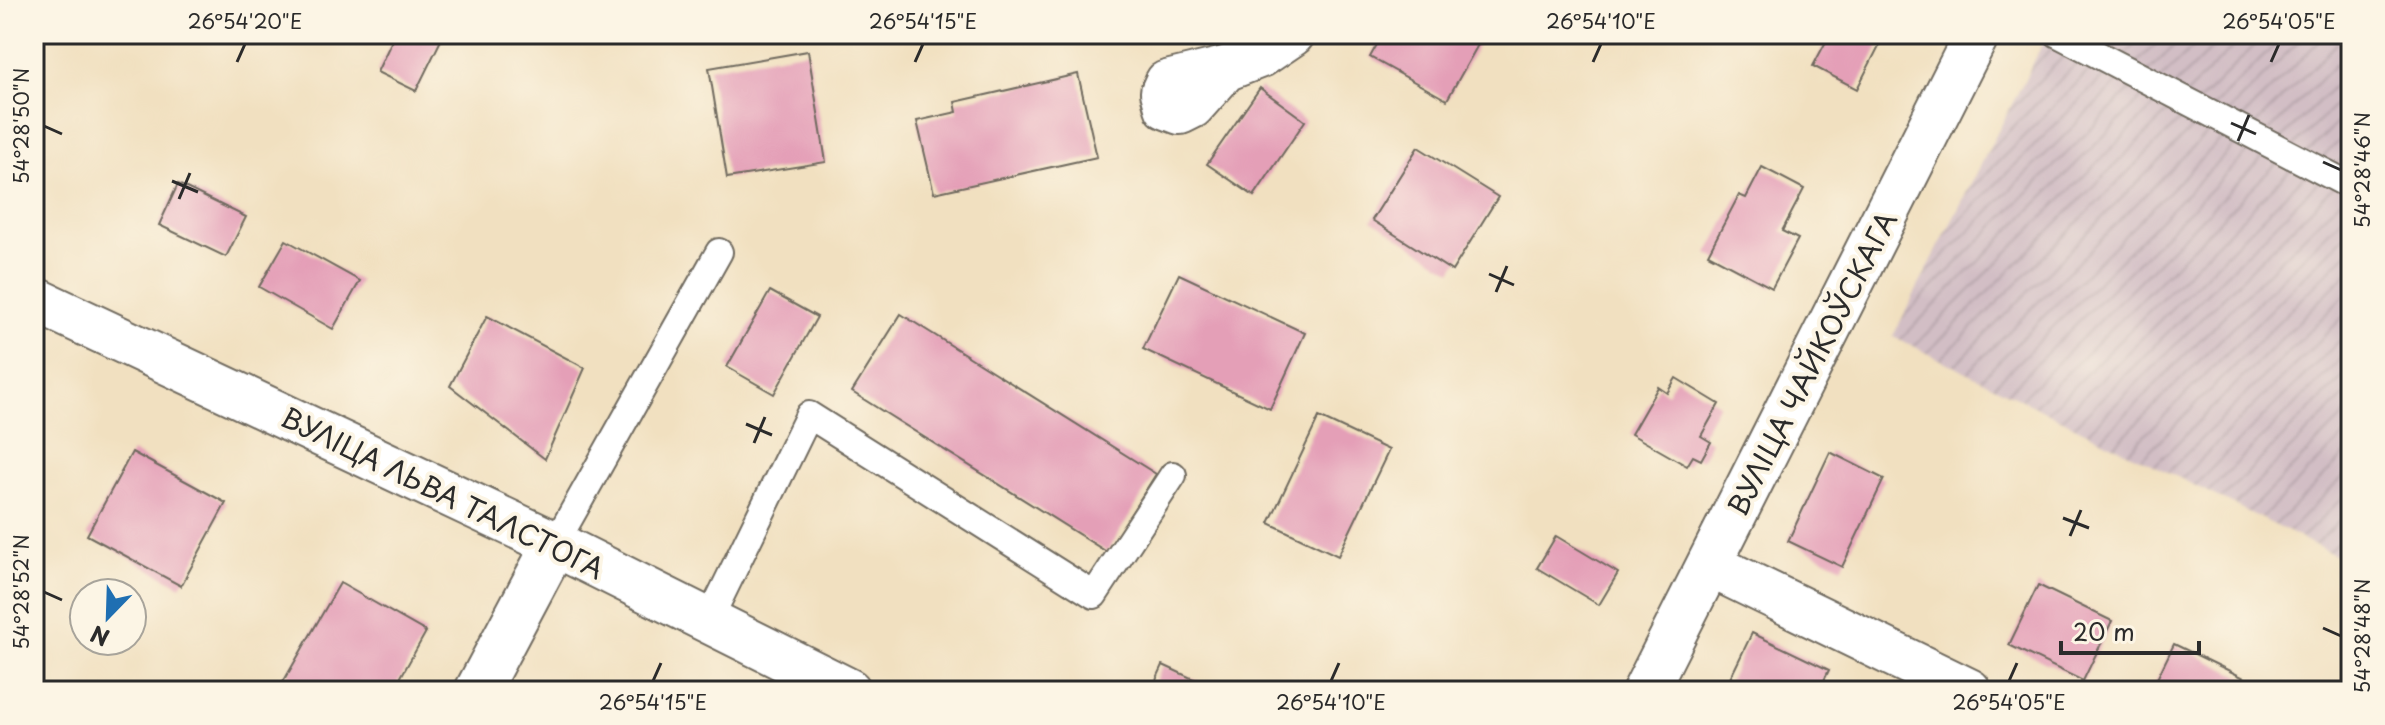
<svg xmlns="http://www.w3.org/2000/svg" width="2385" height="725" viewBox="0 0 2385 725" font-family="'Playpen Sans',sans-serif">
  <defs>
    <pattern id="industrial-furrows" width="10" height="10" patternUnits="userSpaceOnUse" patternTransform="scale(2)"><rect width="10" height="10" fill="#d2bec5"/><path d="M-1 1l2-2M0 10L10 0M9 11l2-2" fill="none" stroke="#b4a3a9"/></pattern>
  </defs>
  <rect width="100%" height="100%" fill="#fcf5e5"/>
  <filter id="ink" filterUnits="userSpaceOnUse"><feTurbulence type="fractalNoise" baseFrequency=".0125" numOctaves="2"/><feDisplacementMap in="SourceGraphic" scale="16" xChannelSelector="R" yChannelSelector="G"/><feConvolveMatrix kernelMatrix="1 2 1 2 8 2 1 2 1" color-interpolation-filters="sRGB"/></filter>
  <filter id="wash" filterUnits="userSpaceOnUse"><feTurbulence type="fractalNoise" baseFrequency=".006" numOctaves="4" result="noise"/><feDisplacementMap in="SourceGraphic" scale="32" xChannelSelector="R" yChannelSelector="G"/><feGaussianBlur stdDeviation="1.8" result="paint"/><feColorMatrix in="noise" values="0 0 0 0 0 0 0 0 0 0 0 0 0 0 0 0 0 1.4 0 .05"/><feComposite in="paint" operator="in"/></filter>
  <g filter="url(#wash)">
    <rect width="100%" height="100%" fill="#f1e0c0"/>
    <polygon fill="url(#industrial-furrows)" points="2048,34 2351,34 2351,563 1893,336"/>
    <g id="blocks">
      <g fill="#e49fb7">
        <polygon points="395,34 444,34 416,91 377,72"/>
        <polygon points="1383,34 1484,34 1447,100 1370,57"/>
        <polygon points="1830,34 1885,34 1857,89 1813,66"/>
        <polygon points="808,51 826,162 727,178 709,68"/>
        <polygon points="1078,74 1097,157 934,193 917,121 957,112 955,102"/>
        <polygon points="1260,88 1305,121 1254,196 1207,164"/>
        <polygon points="1418,147 1498,197 1452,271 1372,220"/>
        <polygon points="1762,167 1804,189 1782,231 1798,239 1772,288 1708,254 1739,195 1746,198"/>
        <polygon points="178,184 246,217 226,257 159,225"/>
        <polygon points="286,240 360,281 333,329 259,287"/>
        <polygon points="1179,274 1305,333 1270,409 1143,349"/>
        <polygon points="770,291 817,317 774,394 727,367"/>
        <polygon points="901,314 1156,474 1107,552 852,392"/>
        <polygon points="487,316 585,368 545,459 450,386"/>
        <polygon points="1676,378 1719,404 1701,436 1711,442 1701,460 1693,456 1687,466 1631,434 1658,387 1667,393"/>
        <polygon points="1319,417 1389,450 1338,556 1269,523"/>
        <polygon points="132,452 226,503 181,586 87,535"/>
        <polygon points="1830,452 1884,479 1842,567 1788,541"/>
        <polygon points="1556,536 1618,573 1599,605 1537,568"/>
        <polygon points="340,583 426,632 393,691 278,691"/>
        <polygon points="2038,585 2112,621 2083,681 2009,645"/>
        <polygon points="1752,633 1829,670 1819,691 1724,691"/>
        <polygon points="2174,644 2271,691 2151,691"/>
        <polygon points="1163,665 1219,691 1151,691"/>
      </g>
    </g>
  </g>
  <g filter="url(#ink)">
    <use href="#blocks" fill-opacity="0" stroke="#706a5f" stroke-width="2"/>
    <g fill="none" stroke-linecap="round" stroke-linejoin="round">
      <g stroke="#706a5f" stroke-width="30">
        <g id="lane">
          <polyline points="2058,34 2351,186"/>
          <polyline points="555,544 719,252"/>
          <polyline points="708,622 809,415 1094,595 1173,475"/>
        </g>
      </g>
      <g stroke="#706a5f" stroke-width="48">
        <g id="street">
          <polyline points="1225,69 1192,106 1180,112 1167,107 1163,92 1167,83 1225,69 1261,55 1292,34"/>
          <polyline points="1710,565 1969,691"/>
          <polyline points="477,691 555,544"/>
          <polyline points="1645,691 1977,34"/>
        </g>
      </g>
      <g stroke="#706a5f" stroke-width="48">
        <polyline id="secondary" points="34,299 555,544 849,691"/>
      </g>
      <use href="#lane" stroke="#fff" stroke-width="26"/>
      <use href="#street" stroke="#fff" stroke-width="44"/>
      <use href="#secondary" stroke="#fff" stroke-width="44"/>
    </g>
  </g>
  <path fill="none" stroke="#2b2b2b" stroke-width="3" d="M237,62L245,44M915,62L923,44M1593,62L1601,44M2271,62L2279,44M2231,123L2256,134M44,126L62,134M2238,141L2249,115M2323,162L2341,170M172,181L198,192M179,199L190,173M1489,274L1514,285M1496,292L1507,266M746,424L772,435M754,443L765,417M2063,518L2089,528M2070,536L2081,510M44,592L62,600M2323,628L2341,636M653,681L661,663M1331,681L1339,663M2009,681L2017,663"/>
  <g text-anchor="middle" dominant-baseline="central" stroke-width="8" stroke-linejoin="round" paint-order="stroke">
    <g font-size="28" fill="#2b2b2b" stroke="#fcf5e5">
      <text transform="translate(1811 363) rotate(-63)">ВУЛІЦА ЧАЙКОЎСКАГА</text>
      <text transform="translate(443 492) rotate(26)">ВУЛІЦА ЛЬВА ТАЛСТОГА</text>
    </g>
  </g>
  <rect width="2385" height="725" fill="none" stroke="#fcf5e5" stroke-width="88"/>
  <g transform="translate(108 617) rotate(203)"><circle r="38" fill="#fcf5e5" stroke="#a8a49b" stroke-width="2"/>
  <path d="M0-6L14 30L0 20L-14 30Z" fill="#1f6fb2"/>
  <text y="-12" font-size="22" font-weight="bold" text-anchor="middle" fill="#2b2b2b">N</text>
  </g>
  <path d="M2061 641v12h138v-12" fill="none" stroke="#2b2b2b" stroke-width="4"/>
  <text x="2073" y="641" font-size="24" fill="#2b2b2b" stroke="#fcf5e5" stroke-width="6" paint-order="stroke">20 m</text>
  <rect x="44" y="44" width="2297" height="637" fill="none" stroke="#2b2b2b" stroke-width="3"/>
  <g font-size="20" text-anchor="middle" fill="#2b2b2b">
    <text x="245" y="29">26°54'20"E</text>
    <text x="923" y="29">26°54'15"E</text>
    <text x="1601" y="29">26°54'10"E</text>
    <text x="2279" y="29">26°54'05"E</text>
    <text transform="translate(22 126) rotate(-90)" y="7">54°28'50"N</text>
    <text transform="translate(2363 170) rotate(-90)" y="7">54°28'46"N</text>
    <text transform="translate(22 592) rotate(-90)" y="7">54°28'52"N</text>
    <text transform="translate(2363 636) rotate(-90)" y="7">54°28'48"N</text>
    <text x="653" y="710">26°54'15"E</text>
    <text x="1331" y="710">26°54'10"E</text>
    <text x="2009" y="710">26°54'05"E</text>
  </g>
</svg>
